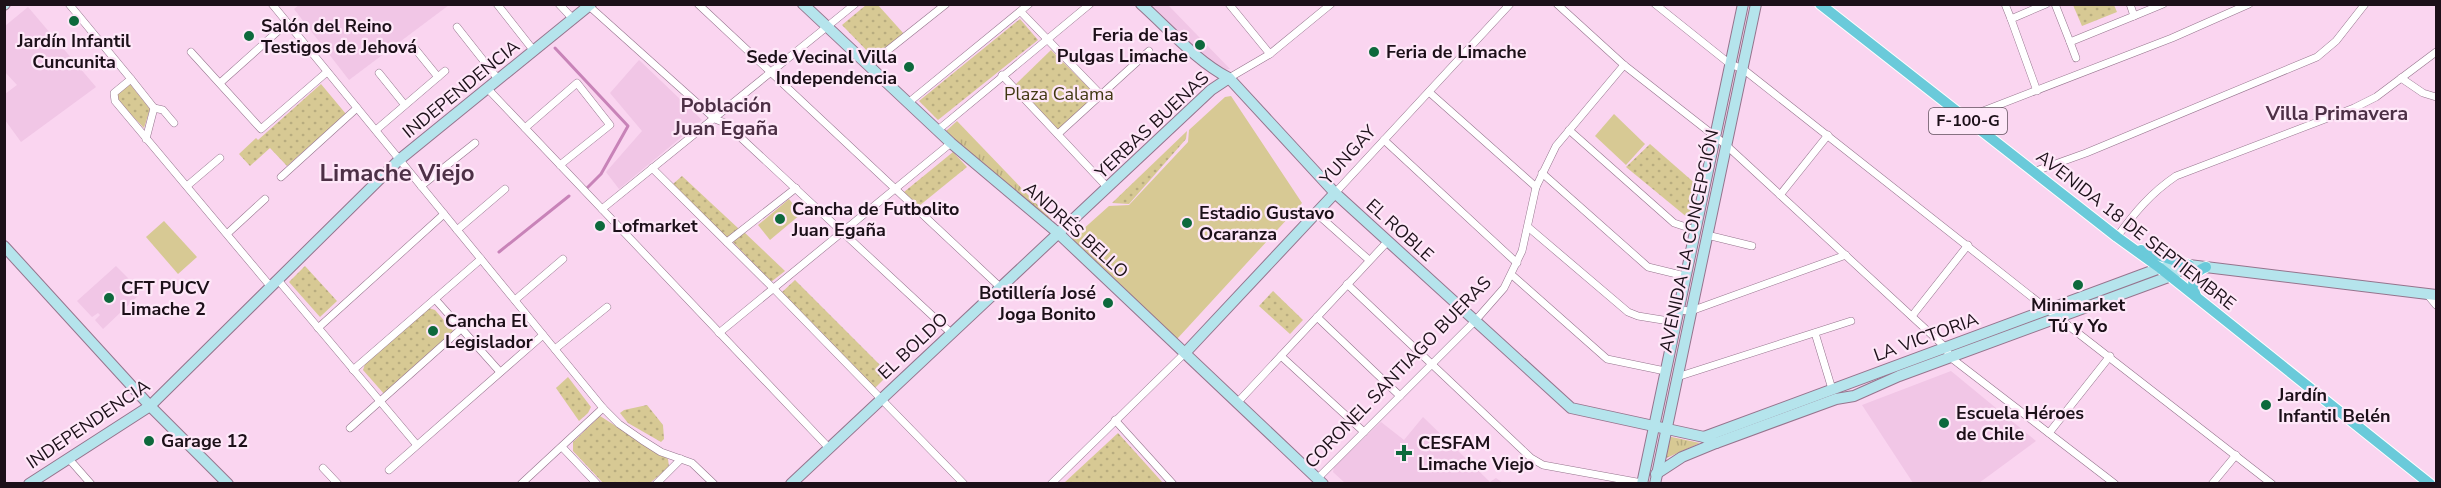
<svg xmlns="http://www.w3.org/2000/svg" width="2441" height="488" viewBox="0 0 2441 488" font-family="'Nunito Sans',sans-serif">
  <defs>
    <pattern id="grass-tufts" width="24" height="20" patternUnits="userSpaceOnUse" patternTransform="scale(1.5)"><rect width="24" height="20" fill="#d7c994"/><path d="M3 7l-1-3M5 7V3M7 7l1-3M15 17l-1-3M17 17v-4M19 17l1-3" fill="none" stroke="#b8ac7f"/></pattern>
    <pattern id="park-dots" width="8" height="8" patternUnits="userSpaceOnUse" patternTransform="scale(1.5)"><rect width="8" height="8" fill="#d7c994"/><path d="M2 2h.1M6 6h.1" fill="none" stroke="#b8ac7f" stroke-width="1.8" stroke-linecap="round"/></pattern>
  </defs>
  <rect width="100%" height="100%" fill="#fad5f0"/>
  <g fill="#f1c6e6">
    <polygon points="299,5 299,4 449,5 349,80 294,9"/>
    <polygon points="1145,5 1168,5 1230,69 1223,70 1210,61"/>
    <polygon points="28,7 96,87 21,142 5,120 5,94 17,85 5,72 5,26"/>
    <polygon points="639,60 702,120 619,189 606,172 642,131 610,93"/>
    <polygon points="116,266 130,280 121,289 124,292 132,285 140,294 103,329 95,320 100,315 98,313 92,317 77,301"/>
    <polygon points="1951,371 2036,441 1979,483 1913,483 1862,405"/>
    <polygon points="1423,417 1490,482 1496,478 1503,483 1345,483 1333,472 1334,467 1381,422 1404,440"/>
  </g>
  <g fill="url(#grass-tufts)">
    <polygon points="957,121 1052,220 1047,223 945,132"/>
    <polygon points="1667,436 1700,443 1662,460"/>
  </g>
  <g fill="url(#park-dots)">
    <polygon points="866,5 878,5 904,34 874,58 842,25"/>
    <polygon points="2073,5 2114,5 2117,12 2082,26"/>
    <polygon points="1020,19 1038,40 938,120 919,101"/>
    <polygon points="1051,50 1096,95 1058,130 1015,85"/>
    <polygon points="130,84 150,109 144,128 116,99 116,94"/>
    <polygon points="321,84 346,114 287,166 270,148 250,166 239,154 256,138 258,140"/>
    <polygon points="1187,131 1186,139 1129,204 1112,203"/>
    <polygon points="1650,144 1698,186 1688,218 1626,167"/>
    <polygon points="953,152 967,167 919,206 904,192"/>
    <polygon points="682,176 739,229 727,238 673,184"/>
    <polygon points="744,232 785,271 771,282 732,241"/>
    <polygon points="305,266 337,301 320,317 289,282"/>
    <polygon points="795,280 889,374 874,389 780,294"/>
    <polygon points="1273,291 1303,320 1290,334 1259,306"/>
    <polygon points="429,308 435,310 454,332 385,395 363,370 365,364"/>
    <polygon points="568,377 591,407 588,413 579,421 556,388"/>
    <polygon points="647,405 663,425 664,439 661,442 628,423 620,413 624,410"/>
    <polygon points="600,416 668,459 669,467 650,483 603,483 573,451 573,442"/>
    <polygon points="1118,433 1163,483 1064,483"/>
  </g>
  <g fill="#d7c994">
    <polygon points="1231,96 1302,203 1177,339 1071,240 1109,206 1129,205 1188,142 1189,130 1225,97"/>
    <polygon points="1614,114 1645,144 1626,165 1595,136"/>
    <polygon points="789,199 801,214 770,240 758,225"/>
    <polygon points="164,221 197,257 178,274 146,237"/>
    <polygon points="436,317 448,330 431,346 419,332"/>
  </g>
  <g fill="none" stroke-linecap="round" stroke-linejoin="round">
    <g stroke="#c883b8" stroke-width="3">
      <polyline points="555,48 628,126 601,174 585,190"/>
      <polyline points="499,252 569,196"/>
    </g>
    <g stroke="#95748d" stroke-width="8">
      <g id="street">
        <polyline points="69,4 131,79 114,93 115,101 271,287"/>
        <polyline points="272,4 603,408 619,424 642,440 661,452 692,463 714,484"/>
        <polyline points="497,4 534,51"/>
        <polyline points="559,4 573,19"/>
        <polyline points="698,4 1000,287"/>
        <polyline points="1229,4 1270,54"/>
        <polyline points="1557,4 1624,65 1726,145 1945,347 1950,357 2115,484"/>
        <polyline points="1655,4 1730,64 1743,69 2047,309 2272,484"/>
        <polyline points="2005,4 2011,19"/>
        <polyline points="2055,4 2070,42 2134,16 2130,4"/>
        <polyline points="589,6 715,119 725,123 951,333"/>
        <polyline points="1021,12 1101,95"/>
        <polyline points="2134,16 2163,4"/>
        <polyline points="457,27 498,79"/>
        <polyline points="2070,42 2076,58"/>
        <polyline points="412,45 438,77"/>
        <polyline points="191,52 261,129 327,72"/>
        <polyline points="868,66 946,4"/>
        <polyline points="379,73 404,104"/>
        <polyline points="1002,75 1108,188"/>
        <polyline points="1229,78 1270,54 1331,4"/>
        <polyline points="2401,78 2423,93 2436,97"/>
        <polyline points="131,79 154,108 146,139"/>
        <polyline points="220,83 287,23"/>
        <polyline points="487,88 829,448"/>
        <polyline points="2037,91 2011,19 2046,4"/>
        <polyline points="1429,92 1536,187"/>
        <polyline points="908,103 1029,4"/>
        <polyline points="154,108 163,110 174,123"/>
        <polyline points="1965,118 2172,38 2249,4"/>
        <polyline points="525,128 577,83 610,125 560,165"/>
        <polyline points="376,130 445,71"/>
        <polyline points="938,130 1090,4"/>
        <polyline points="1569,130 1674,223 1695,230"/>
        <polyline points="1058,134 1149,51"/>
        <polyline points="1384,140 1517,263"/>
        <polyline points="652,168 774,289 964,484"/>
        <polyline points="2033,172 2086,153 2317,57 2336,41 2365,4"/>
        <polyline points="1542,173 1648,267 1685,276"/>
        <polyline points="281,177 357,108"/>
        <polyline points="187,186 220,158"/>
        <polyline points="421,186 475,143"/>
        <polyline points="1335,193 1510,4"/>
        <polyline points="1780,195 1828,135"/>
        <polyline points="602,209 855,4"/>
        <polyline points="1316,213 1369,260"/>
        <polyline points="1528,227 1628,312 1638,316 1675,322"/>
        <polyline points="457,230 505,189"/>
        <polyline points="228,233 265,199"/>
        <polyline points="1707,235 1752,246"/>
        <path d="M2117,237C2135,212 2151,193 2176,176L2354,108L2376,97L2436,52"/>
        <polyline points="727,242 796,188"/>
        <polyline points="1512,275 1607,359 1665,371"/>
        <polyline points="278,280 416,444"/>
        <polyline points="1347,284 1531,458 1543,465 1642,483"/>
        <polyline points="2427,294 2436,305"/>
        <polyline points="435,299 500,372"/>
        <polyline points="515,300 563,259"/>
        <polyline points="1678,310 1691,311 1846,255"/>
        <polyline points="1912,316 1968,245"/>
        <polyline points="1317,317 1400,396"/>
        <polyline points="318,328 444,214"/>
        <polyline points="719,333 951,143"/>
        <polyline points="1815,333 1832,389"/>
        <polyline points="555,349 607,307"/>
        <polyline points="1281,356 1364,432"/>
        <polyline points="353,370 481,259"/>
        <polyline points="1677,377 1851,321"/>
        <polyline points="1238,402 1388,241"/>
        <polyline points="1115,420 1173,484"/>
        <polyline points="350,428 462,328"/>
        <polyline points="2049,433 2110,356"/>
        <polyline points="562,447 597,484"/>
        <polyline points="69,459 91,484"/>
        <polyline points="323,468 338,484"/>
        <polyline points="389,470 543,335"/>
        <polyline points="1318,478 1475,321 1504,288 1522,251 1536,187 1556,146 1624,65"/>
        <polyline points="521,484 603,408"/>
        <polyline points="656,484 681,459"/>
        <polyline points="1051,484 1185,353"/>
        <polyline points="2212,484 2236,455"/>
      </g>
    </g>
    <g stroke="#95748d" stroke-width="12">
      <g id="secondary">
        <polyline points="803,4 951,143 1058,233 1323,484"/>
        <path d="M1141,4C1169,29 1196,61 1229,78L1335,193L1571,408L1704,437L1716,443"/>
        <polyline points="4,5 5,4"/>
        <polyline points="4,246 150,406 228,484"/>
        <polyline points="1185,353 1335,193"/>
        <polyline points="1704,437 2160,268 2189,265 2436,295"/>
        <polyline points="1656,474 1682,457 1716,443 1836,399 1854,396 1899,376 2171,276 2189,265"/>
        <polyline points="29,484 150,406 399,160 591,4"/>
        <polyline points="791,484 1211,90 1229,78"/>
        <polyline points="1642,484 1743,4"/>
        <polyline points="1655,484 1756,4"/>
      </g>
    </g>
    <g stroke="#fff" stroke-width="12">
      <g id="primary">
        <polyline points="1820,4 2117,237 2160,268 2430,484"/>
        <polyline points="2141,250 2189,265"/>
        <path d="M2196,296C2191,282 2191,273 2206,267"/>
      </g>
    </g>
    <use href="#street" stroke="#fff" stroke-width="7"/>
    <use href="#secondary" stroke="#b5e4ec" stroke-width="10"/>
    <use href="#primary" stroke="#6acada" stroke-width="10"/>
  </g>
  <g fill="#0d693c" stroke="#fee7f8" stroke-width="2">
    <circle cx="74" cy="21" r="6"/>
    <circle cx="249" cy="36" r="6"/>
    <circle cx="1200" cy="45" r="6"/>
    <circle cx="1374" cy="52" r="6"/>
    <circle cx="909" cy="67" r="6"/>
    <circle cx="780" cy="219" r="6"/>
    <circle cx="1187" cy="223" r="6"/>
    <circle cx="600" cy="226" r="6"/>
    <circle cx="2078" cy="285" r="6"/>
    <circle cx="109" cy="298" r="6"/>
    <circle cx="1108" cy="303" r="6"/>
    <circle cx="433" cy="331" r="6"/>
    <circle cx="2266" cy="405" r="6"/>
    <circle cx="1944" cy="423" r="6"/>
    <circle cx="149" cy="441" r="6"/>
    <path d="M1401 444h6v6h6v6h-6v6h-6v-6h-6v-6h6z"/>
  </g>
  <g text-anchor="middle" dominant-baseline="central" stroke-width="4.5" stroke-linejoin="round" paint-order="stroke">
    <rect fill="#fee7f8" stroke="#60505c" stroke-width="1.5" x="1929" y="108" width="78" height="26" rx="4.5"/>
    <g font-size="16" font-weight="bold" fill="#1c1019">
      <text x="1968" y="121">F-100-G</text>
    </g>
    <g font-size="18" font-weight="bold" fill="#1c1019" stroke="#fee7f8" text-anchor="start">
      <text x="261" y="26">Salón del Reino<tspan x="261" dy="21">Testigos de Jehová</tspan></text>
      <text x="1188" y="35" text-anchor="end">Feria de las<tspan x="1188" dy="21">Pulgas Limache</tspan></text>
      <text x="74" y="41" text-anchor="middle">Jardín Infantil<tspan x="74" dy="21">Cuncunita</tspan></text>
      <text x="1386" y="52">Feria de Limache</text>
      <text x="897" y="57" text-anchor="end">Sede Vecinal Villa<tspan x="897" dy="21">Independencia</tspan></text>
      <text x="792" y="209">Cancha de Futbolito<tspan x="792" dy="21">Juan Egaña</tspan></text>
      <text x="1199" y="213">Estadio Gustavo<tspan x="1199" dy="21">Ocaranza</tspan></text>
      <text x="612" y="226">Lofmarket</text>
      <text x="121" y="288">CFT PUCV<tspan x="121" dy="21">Limache 2</tspan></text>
      <text x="1096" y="293" text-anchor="end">Botillería José<tspan x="1096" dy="21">Joga Bonito</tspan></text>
      <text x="2078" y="305" text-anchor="middle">Minimarket<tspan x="2078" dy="21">Tú y Yo</tspan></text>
      <text x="445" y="321">Cancha El<tspan x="445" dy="21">Legislador</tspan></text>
      <text x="2278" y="395">Jardín<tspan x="2278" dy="21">Infantil Belén</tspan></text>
      <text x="1956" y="413">Escuela Héroes<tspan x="1956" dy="21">de Chile</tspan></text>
      <text x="161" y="441">Garage 12</text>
      <text x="1418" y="443">CESFAM<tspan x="1418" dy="21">Limache Viejo</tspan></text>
    </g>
    <g font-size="18" fill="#1c1019" stroke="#fee7f8">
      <text transform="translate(461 89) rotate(-39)">INDEPENDENCIA</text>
      <text transform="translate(1152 125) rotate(-43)">YERBAS BUENAS</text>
      <text transform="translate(1348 155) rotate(-48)">YUNGAY</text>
      <text transform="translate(1076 230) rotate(42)">ANDRÉS BELLO</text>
      <text transform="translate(1400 230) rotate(42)">EL ROBLE</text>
      <text transform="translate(2136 230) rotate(38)">AVENIDA 18 DE SEPTIEMBRE</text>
      <text transform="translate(1689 241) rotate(-78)">AVENIDA LA CONCEPCIÓN</text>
      <text transform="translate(1926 337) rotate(-20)">LA VICTORIA</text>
      <text transform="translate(913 346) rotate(-43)">EL BOLDO</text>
      <text transform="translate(1398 372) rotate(-46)">CORONEL SANTIAGO BUERAS</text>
      <text transform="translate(88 424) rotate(-34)">INDEPENDENCIA</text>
    </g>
    <g font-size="18" fill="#403711" stroke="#fee7f8">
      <text x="1059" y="94">Plaza Calama</text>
    </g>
    <g font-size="20" font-weight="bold" fill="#4d3046" stroke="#fee7f8">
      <text x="726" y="105">Población<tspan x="726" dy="23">Juan Egaña</tspan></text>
      <text x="2337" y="113">Villa Primavera</text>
    </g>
    <g font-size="24" font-weight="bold" fill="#4d3046" stroke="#fee7f8">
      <text x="397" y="173">Limache Viejo</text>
    </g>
  </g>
  <rect width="2441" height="488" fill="none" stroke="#1c1019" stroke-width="12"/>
</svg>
